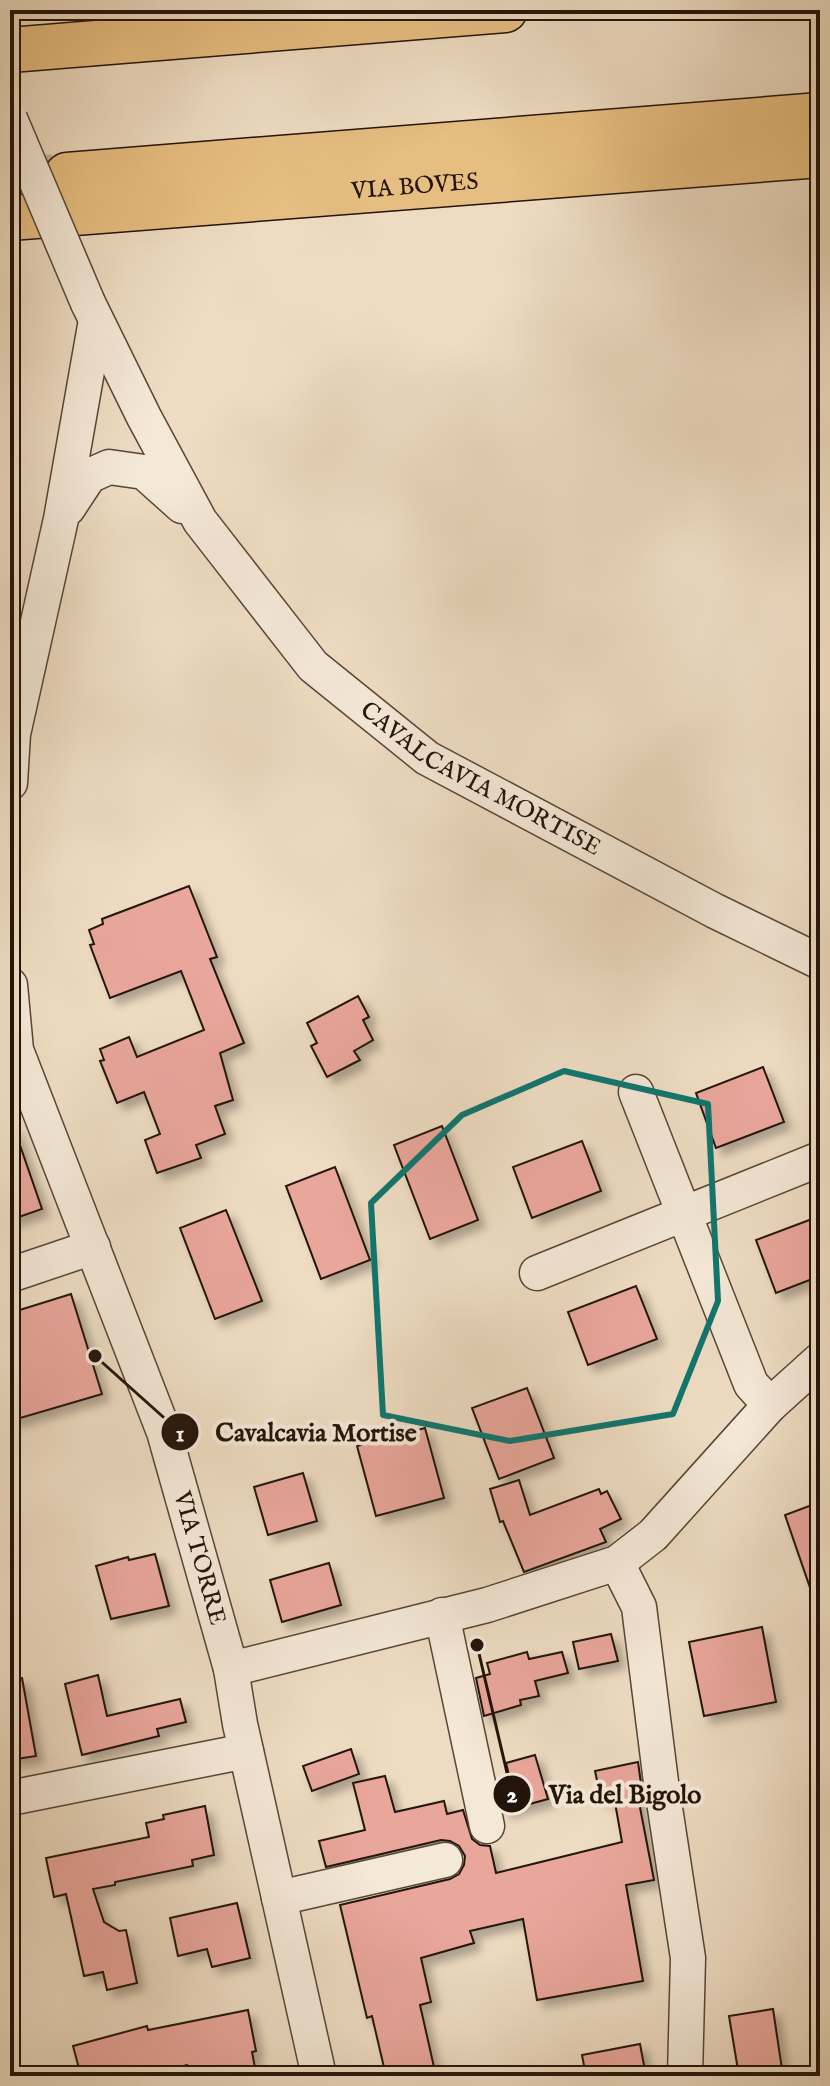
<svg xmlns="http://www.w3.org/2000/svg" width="830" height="2086" viewBox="0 0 830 2086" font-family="'IM FELL English',serif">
  <defs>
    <filter id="shadow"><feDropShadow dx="7" dy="7" stdDeviation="4" flood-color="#0004"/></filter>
  </defs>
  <rect width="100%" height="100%" fill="#eedcc2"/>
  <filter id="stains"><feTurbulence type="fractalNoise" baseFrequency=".0025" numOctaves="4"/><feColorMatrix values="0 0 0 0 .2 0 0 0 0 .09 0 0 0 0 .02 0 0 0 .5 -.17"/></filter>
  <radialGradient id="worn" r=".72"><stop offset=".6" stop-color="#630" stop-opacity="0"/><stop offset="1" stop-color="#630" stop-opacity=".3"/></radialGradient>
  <g fill="#e9a69b" stroke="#23140a" stroke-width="2" filter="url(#shadow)">
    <polygon points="189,886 217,957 210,959 244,1043 220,1053 233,1100 215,1106 225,1134 196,1145 201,1158 157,1173 145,1140 160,1134 144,1092 117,1103 100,1061 104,1060 100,1049 129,1037 137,1057 204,1030 181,971 110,998 90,945 94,944 89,930 103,924 102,919"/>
    <polygon points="358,996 369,1017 363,1020 373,1040 354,1051 360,1060 327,1077 311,1046 317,1043 307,1023"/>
    <polygon points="763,1067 784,1122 716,1148 696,1093"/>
    <polygon points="442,1126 478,1220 430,1239 394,1145"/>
    <polygon points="10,1128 14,1128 42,1209 10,1220"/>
    <polygon points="582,1141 601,1191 532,1218 513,1167"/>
    <polygon points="335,1167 370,1260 321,1279 286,1186"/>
    <polygon points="226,1210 262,1301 215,1319 180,1228"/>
    <polygon points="820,1216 820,1276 776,1293 756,1240"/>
    <polygon points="636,1286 657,1339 588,1365 568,1312"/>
    <polygon points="71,1294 102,1394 10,1421 10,1313"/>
    <polygon points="527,1388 554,1458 499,1479 472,1408"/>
    <polygon points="425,1428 444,1498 376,1516 357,1446"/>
    <polygon points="303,1473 317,1521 268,1535 254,1487"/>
    <polygon points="519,1480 530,1515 599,1489 601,1494 607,1491 621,1519 600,1529 606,1542 524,1572 503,1521 500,1522 490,1489"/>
    <polygon points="820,1502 820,1604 816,1605 785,1515"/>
    <polygon points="155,1554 169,1606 111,1619 96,1566 128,1557 129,1560"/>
    <polygon points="329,1563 341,1605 282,1622 270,1580"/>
    <polygon points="762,1627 776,1702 704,1716 689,1642"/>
    <polygon points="611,1634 618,1661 579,1669 573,1642"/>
    <polygon points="527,1652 529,1659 562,1652 568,1673 535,1681 539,1696 520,1700 521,1705 484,1716 476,1678 490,1674 487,1663"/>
    <polygon points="98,1675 107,1716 180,1699 186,1722 157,1729 159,1736 82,1755 65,1684"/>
    <polygon points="22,1678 36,1756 10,1760 10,1679"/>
    <polygon points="351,1749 359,1774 312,1791 303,1766"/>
    <polygon points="535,1755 548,1799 504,1811 499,1786 511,1783 506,1763"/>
    <polygon points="638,1762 642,1791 637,1792 654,1880 626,1885 643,1981 537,2000 523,1919 470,1931 474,1943 421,1958 431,2002 420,2005 436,2076 386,2076 372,2016 367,2018 340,1905 450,1879 459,1874 464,1865 465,1856 459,1846 450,1841 441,1840 326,1867 319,1841 365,1830 353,1783 385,1776 395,1812 444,1801 447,1814 463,1810 472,1839 480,1845 490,1846 496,1873 622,1842 614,1797 601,1799 595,1771"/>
    <polygon points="205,1806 214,1855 192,1860 193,1866 115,1882 115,1885 93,1889 104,1922 119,1931 126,1930 137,1983 107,1990 103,1972 84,1976 66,1894 54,1897 46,1858 149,1837 146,1823 164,1819 163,1815"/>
    <polygon points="237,1903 250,1958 212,1967 207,1949 178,1956 170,1918"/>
    <polygon points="773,2009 783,2076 739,2076 729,2016"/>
    <polygon points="248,2010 256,2051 252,2052 256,2073 241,2076 189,2076 187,2065 146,2076 81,2076 73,2046 147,2026 148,2030"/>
    <polygon points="640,2044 646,2076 586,2076 582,2055"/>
  </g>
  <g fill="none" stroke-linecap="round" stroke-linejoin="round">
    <polyline stroke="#c5b49d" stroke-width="44" stroke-dasharray="44 22" stroke-linecap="butt" points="10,180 67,175"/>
    <g stroke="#564638" stroke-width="37">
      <g id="minor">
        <path id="s1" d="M88,303L144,417L200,521L313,666L427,758L715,911L820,962"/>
        <polyline points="68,508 89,476 109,467 144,472 182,506"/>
        <polyline points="10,783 13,734 61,519 96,320"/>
        <path id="s2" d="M10,985L16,1050L164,1432L231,1669L240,1724L319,2076"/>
        <polyline points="636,1092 751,1384 770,1405"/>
        <polyline points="537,1273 820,1159"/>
        <polyline points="10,1275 93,1247"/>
        <polyline points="617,1563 639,1607 661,1782 688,1958 685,2076"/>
        <polyline points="442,1615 487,1826"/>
        <polyline points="231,1669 487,1605 617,1563 653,1535 770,1405 820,1360"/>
        <polyline points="10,1798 246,1751"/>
        <polyline points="279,1898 445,1860"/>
      </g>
    </g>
    <g stroke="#23140a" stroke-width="47">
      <g id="highway">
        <polyline points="10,50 505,10"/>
        <polyline points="67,175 820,115"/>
        <path id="s3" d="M10,218L820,155"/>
      </g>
    </g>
    <use href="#minor" stroke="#f4e8d7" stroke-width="34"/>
    <use href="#highway" stroke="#e7be81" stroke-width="44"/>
    <g stroke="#564638" stroke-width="37" stroke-linecap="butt">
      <polyline id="minor-bridge" points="10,119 88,303"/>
    </g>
    <use href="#minor-bridge" stroke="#f4e8d7" stroke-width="34"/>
  </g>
  <path fill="none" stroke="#0f766e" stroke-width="6" stroke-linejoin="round" d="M564,1071L708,1104L718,1301L673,1414L510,1441L383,1415L371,1203L462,1115Z"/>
  <g text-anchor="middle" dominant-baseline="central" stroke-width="8" stroke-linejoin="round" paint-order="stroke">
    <g font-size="24" fill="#23140a" stroke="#f4e8d7">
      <text stroke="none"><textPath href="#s3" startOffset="406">VIA BOVES</textPath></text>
      <text stroke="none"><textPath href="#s1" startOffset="632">CAVALCAVIA MORTISE</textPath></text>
      <text stroke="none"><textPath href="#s2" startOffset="606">VIA TORRE</textPath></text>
    </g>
  </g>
  <path fill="none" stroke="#23140a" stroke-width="3" d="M95 1356L180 1432M477 1645L512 1794"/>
  <g fill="#23140a" stroke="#f4e8d7" stroke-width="3">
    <circle cx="95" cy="1356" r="8"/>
    <circle cx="477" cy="1645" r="8"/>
    <circle cx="180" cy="1432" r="20"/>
    <circle cx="512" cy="1794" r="20"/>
  </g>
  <g font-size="24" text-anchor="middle" font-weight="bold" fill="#fff">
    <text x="180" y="1441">1</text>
    <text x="512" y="1802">2</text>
  </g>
  <g font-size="26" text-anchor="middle" font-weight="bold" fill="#23140a" stroke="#f4e8d7" stroke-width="8" stroke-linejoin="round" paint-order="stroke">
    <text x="316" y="1441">Cavalcavia Mortise</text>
    <text x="625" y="1803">Via del Bigolo</text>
  </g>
  <rect width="830" height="2086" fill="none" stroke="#eedcc2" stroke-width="40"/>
  <rect x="12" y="12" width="806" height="2062" fill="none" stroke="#23140a" stroke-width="4"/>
  <rect x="20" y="20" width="790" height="2046" fill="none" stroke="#23140a" stroke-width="2"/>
  <rect width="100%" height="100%" filter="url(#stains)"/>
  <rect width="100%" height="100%" fill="url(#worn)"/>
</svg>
